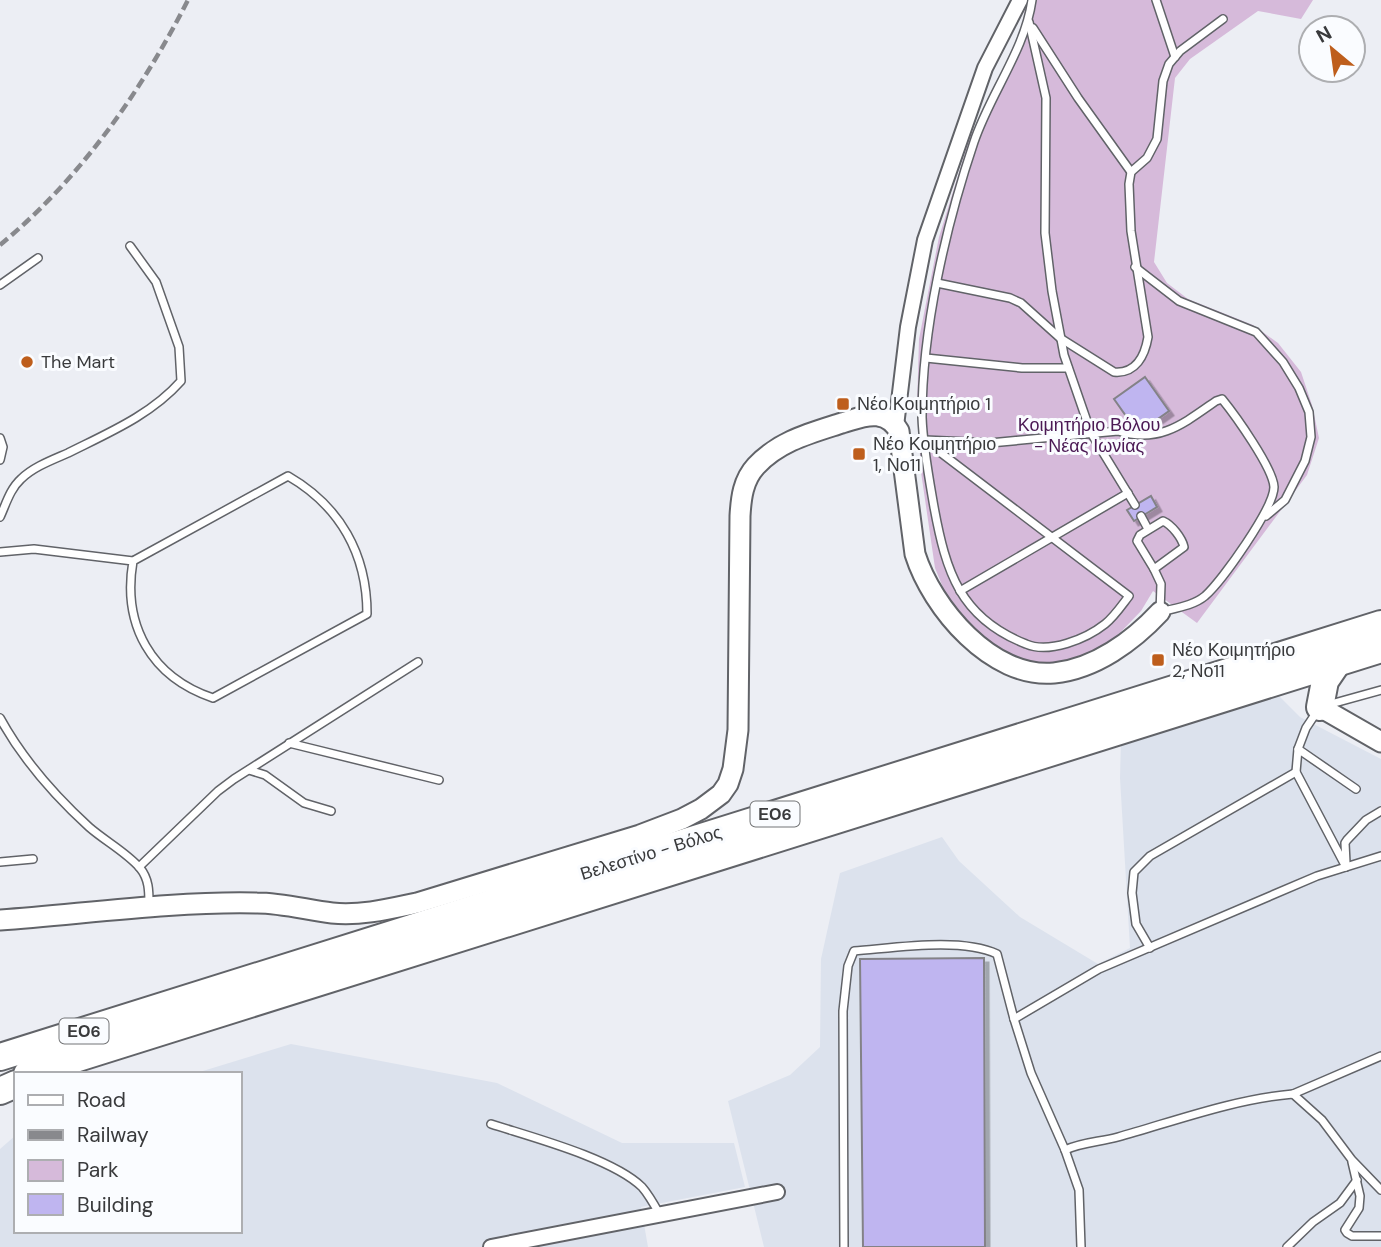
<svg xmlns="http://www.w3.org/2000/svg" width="1381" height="1247" viewBox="0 0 1381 1247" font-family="'DM Sans',sans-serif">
  <defs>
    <filter id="shadow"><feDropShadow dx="4.5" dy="4.5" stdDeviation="0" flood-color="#0004"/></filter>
  </defs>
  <rect width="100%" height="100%" fill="#eceef4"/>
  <g fill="#dce2ed">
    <polygon points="1277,694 1300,717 1381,759 1381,1247 764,1247 728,1101 790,1075 820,1047 821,959 840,873 942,837 959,861 1020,917 1098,964 1130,948 1120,778 1121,741"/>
    <polygon points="291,1044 497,1083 622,1143 734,1143 745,1187 641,1207 648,1247 0,1247 0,1149 16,1135 16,1231 240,1231 240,1074 193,1074"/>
  </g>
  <polygon fill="#d6bada" points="1027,0 1313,0 1301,19 1258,11 1190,59 1175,78 1154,262 1167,283 1188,299 1253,325 1278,343 1301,372 1312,405 1319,438 1307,475 1197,623 1153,591 1141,611 1113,640 1095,653 1073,662 1046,667 1013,658 986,643 949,602 935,568 921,472 917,407 919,339 939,237 970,137 1021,32"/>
  <g fill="#bfb5f0" stroke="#838287" stroke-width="2" filter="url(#shadow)">
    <polygon points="1145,377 1169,411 1138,433 1114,399"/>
    <polygon points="1151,496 1157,507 1134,521 1127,510"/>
    <polygon points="984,958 985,1247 863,1247 860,959"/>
  </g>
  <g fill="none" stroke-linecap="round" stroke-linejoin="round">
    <g stroke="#616368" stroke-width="10">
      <g id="lane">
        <polyline points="1156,0 1175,57"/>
        <polyline points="1029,22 1046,98 1045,233 1052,291 1064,355 1091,433 1135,505"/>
        <polyline points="1033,28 1078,98 1131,172"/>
        <polyline points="1135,267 1179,301 1256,332 1283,362 1299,388 1309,412 1311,437 1305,461 1285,500 1266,516"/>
        <path d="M937,283L1010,298L1021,303L1060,338L1114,372C1136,374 1145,355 1148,337L1131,231L1129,184L1131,172L1147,158L1157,139L1163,81L1169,64L1180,51L1223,19"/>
        <polyline points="0,285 38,258"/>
        <polyline points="926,358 1022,368 1068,368"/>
        <polyline points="0,438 3,447 0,460"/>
        <path d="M924,440L1129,596C1122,605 1114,617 1105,624C1086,639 1049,654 1026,644C960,618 946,572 934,507C929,478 923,447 922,417C922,329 946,225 974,142C990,94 1025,50 1032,0"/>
        <path d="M925,440L990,443L1118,431C1159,444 1183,424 1216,401L1222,399C1235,415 1273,468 1274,487C1274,508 1222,581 1205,596C1193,606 1175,608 1160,612L1161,584L1154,569"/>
        <polyline points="1141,516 1148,529"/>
        <path d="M0,517C6,504 10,489 21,479C33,467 52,460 68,453C108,433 151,415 181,381L179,347L156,282L130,246"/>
        <path d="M1163,521C1172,525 1182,538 1184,547L1154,569L1137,541L1140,535Z"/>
        <path d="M0,552L34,549L133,561L288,476C340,506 367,554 367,614L213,698C151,677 122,625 133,561"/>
        <polyline points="960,591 1128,493"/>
        <path d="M0,718C23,760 54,795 89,827C105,841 126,852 140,868C149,879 149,891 149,904"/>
        <polyline points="289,743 439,780"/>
        <polyline points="1298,749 1356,789"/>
        <polyline points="249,770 265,775 304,803 331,811"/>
        <polyline points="0,862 33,859"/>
        <polyline points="1346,863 1345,843 1347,840 1366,820 1381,811"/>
        <polyline points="139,867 218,791 234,779 418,662"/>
        <polyline points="1346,867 1296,772 1298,749 1306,728 1320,707 1381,690"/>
        <polyline points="1150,948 1136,924 1132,893 1134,872 1150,856 1296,772"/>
        <polyline points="1014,1019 1099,969 1317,876 1381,856"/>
        <polyline points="1293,1094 1381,1056"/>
        <path d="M491,1124C531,1137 612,1158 642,1187C649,1195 655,1206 660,1215"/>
        <path d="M1065,1150C1082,1142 1100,1142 1118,1137C1175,1121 1234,1099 1293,1094L1322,1120L1352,1160L1381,1190"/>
        <polyline points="1352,1162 1360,1196 1359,1208 1345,1230 1347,1233 1352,1236 1381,1236"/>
        <path d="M844,1247L843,1011L848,966L854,951C894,948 961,937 997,954L1014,1019L1031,1073L1065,1150L1079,1190L1081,1247"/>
        <polyline points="1287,1247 1313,1222 1340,1203 1357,1180"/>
      </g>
    </g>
    <g stroke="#616368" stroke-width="18">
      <g id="street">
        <polyline points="896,426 908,327 925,240 985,68 1020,0"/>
        <polyline points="491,1247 777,1192"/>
      </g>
    </g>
    <g stroke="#616368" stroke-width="23">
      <g id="secondary">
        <polyline points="1320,707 1381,742"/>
        <path d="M0,920C83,914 174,901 257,903C282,903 307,910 332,913C360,916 389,909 417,903L640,835L682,819L701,809L721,794L728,784L733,769L738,730L740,516C741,498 743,480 756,466C779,441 811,433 842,423C853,420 866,414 878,416C888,417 894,423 899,431L915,554C932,608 992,679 1054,673C1095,669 1133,641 1160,612"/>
      </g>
    </g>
    <g stroke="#616368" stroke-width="30">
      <g id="highway">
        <polyline points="1320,707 1325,681 1338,662"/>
        <polyline points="0,1057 1381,624"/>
        <polyline points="27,1074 1381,649"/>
        <polyline points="0,1091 16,1084"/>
      </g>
    </g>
    <use href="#lane" stroke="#fff" stroke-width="7"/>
    <use href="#street" stroke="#fff" stroke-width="14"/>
    <use href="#secondary" stroke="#fff" stroke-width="19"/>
    <use href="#highway" stroke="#fff" stroke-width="26"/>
    <path stroke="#88898d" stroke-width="4.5" stroke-dasharray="10 5" stroke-linecap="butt" d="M0,245C80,179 141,92 188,0"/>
  </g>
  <g fill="#be5e1c" stroke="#fafcff" stroke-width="2.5">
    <circle cx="27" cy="362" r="7"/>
    <rect x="836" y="397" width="14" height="14" rx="3.5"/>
    <rect x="852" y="447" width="14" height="14" rx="3.5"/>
    <rect x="1151" y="653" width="14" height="14" rx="3.5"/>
  </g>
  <g text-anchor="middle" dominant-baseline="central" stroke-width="6" stroke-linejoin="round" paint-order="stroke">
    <g fill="#fafcff" stroke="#737476" stroke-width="2">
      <rect x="750.5" y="801.5" width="49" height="25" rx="5"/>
      <rect x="59.5" y="1018.5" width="49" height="25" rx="5"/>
    </g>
    <g font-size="16" font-weight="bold" fill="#393a3c">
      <text x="775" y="814">ΕΟ6</text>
      <text x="84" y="1031">ΕΟ6</text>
    </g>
    <g font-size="18" fill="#393a3c" stroke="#fafcff" text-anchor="start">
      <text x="41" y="362">The Mart</text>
      <text x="857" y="404">Νέο Κοιμητήριο 1</text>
      <text x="873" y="444">Νέο Κοιμητήριο<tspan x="873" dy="21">1, Νο11</tspan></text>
      <text x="1172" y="650">Νέο Κοιμητήριο<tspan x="1172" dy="21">2, Νο11</tspan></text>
    </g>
    <g font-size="18" fill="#4b1954" stroke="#fafcff">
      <text x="1089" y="425">Κοιμητήριο Βόλου<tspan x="1089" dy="21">- Νέας Ιωνίας</tspan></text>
    </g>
    <g font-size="18" fill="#393a3c" stroke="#fafcff">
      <text transform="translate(651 853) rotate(-17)">Βελεστίνο - Βόλος</text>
    </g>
  </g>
  <rect x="14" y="1072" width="228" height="161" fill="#fafcff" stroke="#adaeb1" stroke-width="2"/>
  <rect x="28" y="1095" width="35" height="10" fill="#ffffff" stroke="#adaeb1" stroke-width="2"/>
  <text x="77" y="1107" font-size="21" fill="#393a3c">Road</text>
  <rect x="28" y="1130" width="35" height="10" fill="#88898d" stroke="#adaeb1" stroke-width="2"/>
  <text x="77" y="1142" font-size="21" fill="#393a3c">Railway</text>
  <rect x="28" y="1160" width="35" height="21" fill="#d6bada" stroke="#adaeb1" stroke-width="2"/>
  <text x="77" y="1177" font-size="21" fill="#393a3c">Park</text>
  <rect x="28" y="1194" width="35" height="21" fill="#bfb5f0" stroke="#adaeb1" stroke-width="2"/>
  <text x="77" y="1212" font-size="21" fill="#393a3c">Building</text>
  <g transform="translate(1332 49) rotate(331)"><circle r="33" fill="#fafcff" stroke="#adaeb1" stroke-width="2"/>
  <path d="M0-5L12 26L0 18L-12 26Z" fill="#be5e1c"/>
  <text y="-10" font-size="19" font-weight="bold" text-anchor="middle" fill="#393a3c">N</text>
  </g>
</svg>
